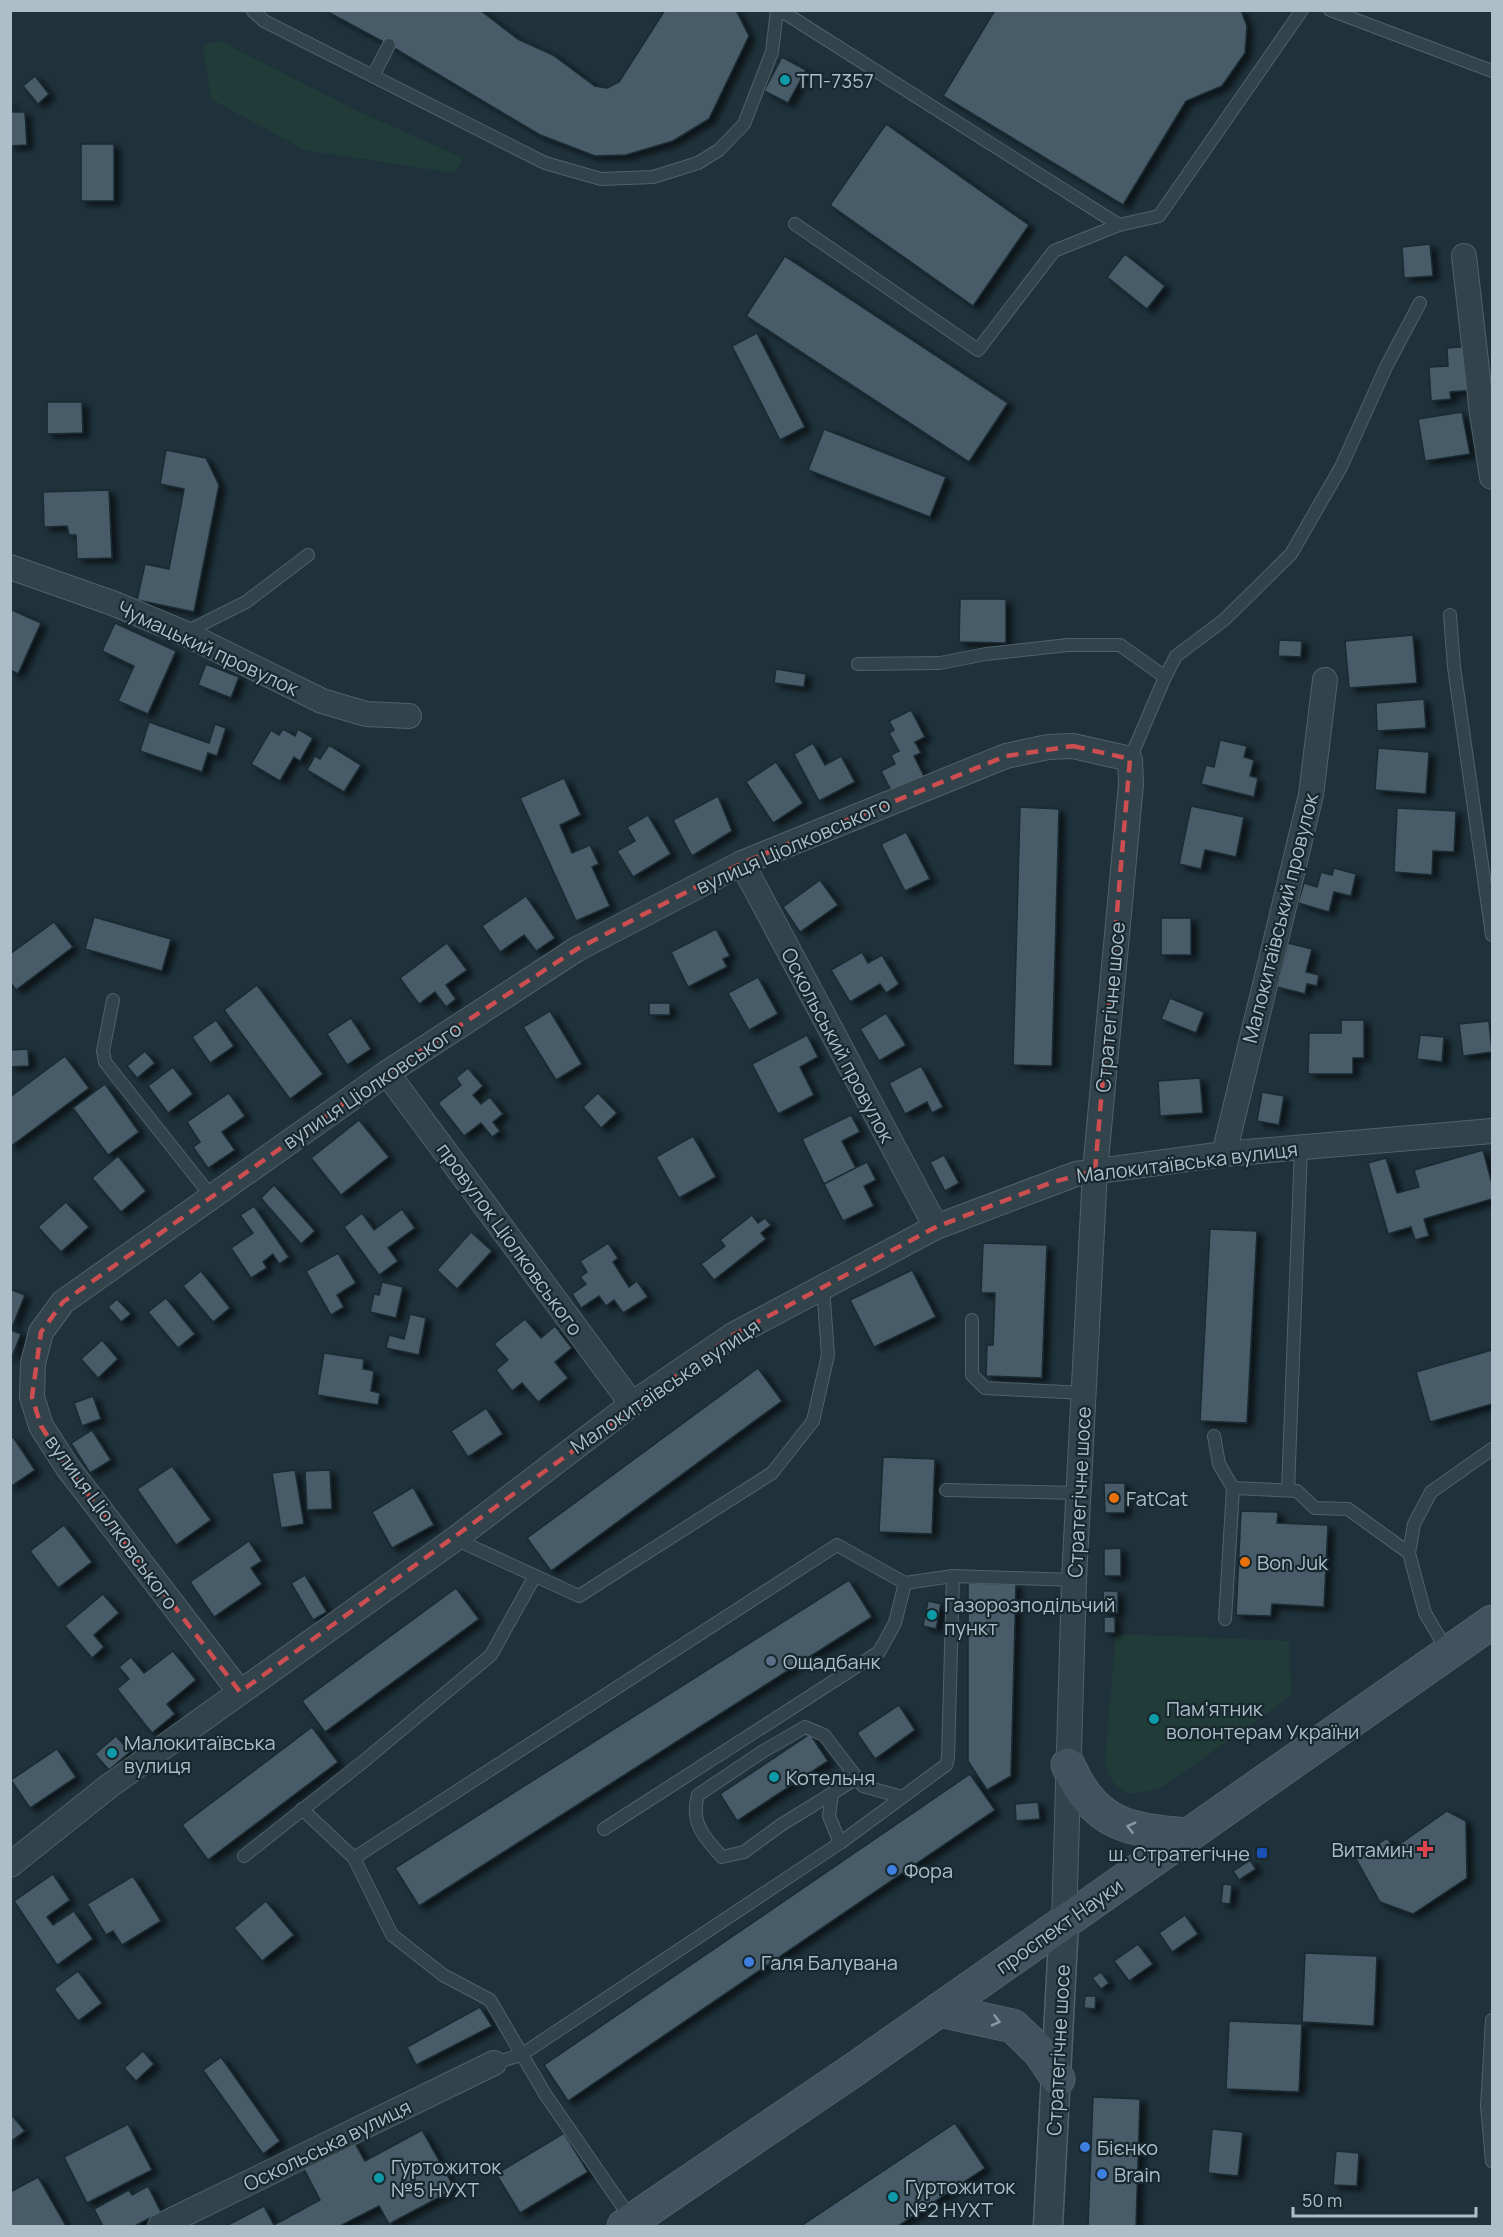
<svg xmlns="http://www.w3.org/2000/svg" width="1503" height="2237" viewBox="0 0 1503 2237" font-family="Manrope,sans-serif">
  <defs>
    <filter id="shadow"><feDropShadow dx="6" dy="4" stdDeviation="3" flood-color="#0009"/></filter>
  </defs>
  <rect width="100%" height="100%" fill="#1f323b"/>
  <g fill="#213c38">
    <polygon points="220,41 357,111 463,158 455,173 305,150 211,99 203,45"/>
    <path d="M1116,1634L1289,1641L1291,1696L1164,1786C1132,1798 1114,1798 1105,1761Z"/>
  </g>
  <g fill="#465c67" stroke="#1a2a32" stroke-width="1.5" filter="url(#shadow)">
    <polygon points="324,10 480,10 518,39 553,55 595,86 607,88 619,82 665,10 736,10 749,36 709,119 673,141 626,155 595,156 540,135 389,45"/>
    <polygon points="995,10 1241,10 1247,26 1245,53 1222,86 1186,101 1123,205 943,96"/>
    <polygon points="782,57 806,70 788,103 764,91"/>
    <polygon points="35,76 49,94 38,104 23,86"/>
    <polygon points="10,98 13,112 25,112 27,145 10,146"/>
    <polygon points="886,124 1029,225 973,306 830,205"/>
    <rect x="81" y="144" width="33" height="57"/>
    <polygon points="1430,244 1433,276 1404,278 1402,247"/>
    <polygon points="1125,254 1165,286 1147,309 1107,277"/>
    <polygon points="785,256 1008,403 969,462 746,316"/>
    <polygon points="757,333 805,427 780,440 732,346"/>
    <polygon points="1472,346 1475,390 1450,392 1451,399 1431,401 1429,367 1448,366 1447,348"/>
    <polygon points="47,402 82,402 83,433 47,434"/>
    <polygon points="1462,412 1470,454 1425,461 1418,419"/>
    <polygon points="824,429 946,477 930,517 808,470"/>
    <polygon points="166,450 206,458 219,485 194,612 137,600 145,564 169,569 184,489 160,484"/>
    <polygon points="109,490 112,558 77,559 76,535 69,535 67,526 44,527 43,492"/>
    <polygon points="960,599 1006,599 1006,643 959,642"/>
    <polygon points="10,609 41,623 18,674 10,670"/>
    <polygon points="115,623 176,651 148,714 118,701 134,666 102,651"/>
    <polygon points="1413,635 1417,683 1349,688 1345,641"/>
    <polygon points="1279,640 1302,641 1301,657 1278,656"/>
    <polygon points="206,664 239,677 231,698 198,685"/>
    <polygon points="776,669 806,674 804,687 774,683"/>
    <polygon points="1424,699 1426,728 1377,731 1376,703"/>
    <polygon points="911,710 925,737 915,742 921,753 914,756 925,778 893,794 881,771 895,764 891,755 899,751 889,733 894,730 889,721"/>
    <polygon points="149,722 209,743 215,724 226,728 217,756 208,753 202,772 140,751"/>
    <polygon points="283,729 295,736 298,729 313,738 300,761 294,757 280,781 251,764 271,730 279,735"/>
    <polygon points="1220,740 1247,746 1244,757 1254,760 1250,776 1258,778 1254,797 1201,784 1206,765 1214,767"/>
    <polygon points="813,743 825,765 841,756 855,782 819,801 794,754"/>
    <polygon points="329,745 361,765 344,792 307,770 315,756 320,759"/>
    <polygon points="1378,748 1429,752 1426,794 1375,790"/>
    <polygon points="776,762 803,803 773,823 746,782"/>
    <polygon points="564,778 581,815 560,825 572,853 590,845 599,864 592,867 610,906 576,921 520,798"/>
    <polygon points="718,796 732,831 692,856 673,820"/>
    <polygon points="1191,806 1244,817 1236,857 1205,850 1201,869 1179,864"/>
    <polygon points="1020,807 1059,809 1052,1066 1013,1065"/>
    <polygon points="1397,808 1456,811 1454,852 1433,851 1432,875 1394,872"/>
    <polygon points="648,815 671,854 633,877 617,851 635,841 627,827"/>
    <polygon points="906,832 930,879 905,891 881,844"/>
    <polygon points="1334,868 1356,874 1351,896 1334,892 1329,912 1298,903 1304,883 1317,887 1321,872 1332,875"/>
    <polygon points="820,880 838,905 800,932 783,907"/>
    <polygon points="526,896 555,938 536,951 524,935 500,952 482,926"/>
    <polygon points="94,917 171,939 162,971 85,949"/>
    <rect x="1161" y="918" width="30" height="37"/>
    <polygon points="54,922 73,947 16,990 10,982 10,954"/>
    <polygon points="716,929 730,956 723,959 727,967 688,987 671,952"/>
    <polygon points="447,943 467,970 446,985 456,999 446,1007 435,992 419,1004 400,978"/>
    <polygon points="1288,943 1312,949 1306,972 1319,975 1317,986 1307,984 1305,994 1277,987"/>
    <polygon points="862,952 868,963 882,955 899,984 886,993 880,984 850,1002 831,970"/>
    <polygon points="758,977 778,1014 749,1030 728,993"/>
    <polygon points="257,985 323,1074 290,1099 224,1010"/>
    <polygon points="1170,998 1204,1012 1196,1033 1161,1019"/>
    <rect x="649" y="1003" width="21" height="12"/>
    <polygon points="550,1011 582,1064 556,1080 523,1027"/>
    <polygon points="886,1013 906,1045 879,1061 860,1029"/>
    <polygon points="351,1018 371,1049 347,1065 327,1034"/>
    <polygon points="216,1020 234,1046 210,1063 192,1037"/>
    <polygon points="1341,1020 1364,1020 1364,1058 1353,1058 1353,1074 1308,1074 1309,1033 1341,1033"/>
    <polygon points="1489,1021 1492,1052 1463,1056 1459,1024"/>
    <polygon points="807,1035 818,1057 800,1067 814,1095 778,1114 752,1064"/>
    <polygon points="1420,1035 1444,1037 1442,1062 1417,1059"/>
    <polygon points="28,1049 29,1066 10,1067 10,1050"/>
    <polygon points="145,1051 155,1063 137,1078 127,1066"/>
    <polygon points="65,1056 89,1088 10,1147 10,1097"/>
    <polygon points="921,1066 943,1107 932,1113 927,1102 905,1114 889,1083"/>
    <polygon points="173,1067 193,1094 168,1113 148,1086"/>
    <polygon points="468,1068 483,1086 473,1095 481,1104 490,1097 503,1114 493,1122 500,1131 492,1137 481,1123 464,1136 438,1103 461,1085 456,1078"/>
    <polygon points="1200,1078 1203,1113 1160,1116 1158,1081"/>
    <polygon points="105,1084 139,1132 108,1155 73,1108"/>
    <polygon points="1262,1092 1284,1096 1279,1125 1257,1121"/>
    <polygon points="229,1093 245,1116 222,1132 235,1150 208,1168 193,1147 200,1142 187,1122"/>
    <polygon points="598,1093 617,1113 601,1128 583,1107"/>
    <polygon points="851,1115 860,1132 842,1141 856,1168 824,1184 802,1139"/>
    <polygon points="359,1120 389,1157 341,1195 311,1158"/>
    <polygon points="693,1136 716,1177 679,1198 656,1157"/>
    <polygon points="1483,1150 1492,1184 1492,1199 1424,1219 1429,1236 1415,1240 1411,1227 1388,1234 1368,1163 1386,1158 1397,1193 1419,1187 1414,1170"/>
    <polygon points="944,1155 959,1183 945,1191 930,1162"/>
    <polygon points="118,1156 146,1191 121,1212 92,1178"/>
    <polygon points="867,1162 876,1180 864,1186 874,1206 843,1221 824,1184"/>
    <polygon points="274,1185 315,1231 301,1244 261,1198"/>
    <polygon points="66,1202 89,1227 61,1252 38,1227"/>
    <polygon points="254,1206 289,1257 279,1264 273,1254 263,1262 267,1268 251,1278 231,1248 253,1233 240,1215"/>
    <polygon points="402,1209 415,1228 388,1248 398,1261 379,1275 344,1227 362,1213 374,1230"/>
    <polygon points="752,1215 758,1223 765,1218 771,1225 761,1233 766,1239 714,1280 701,1264 725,1246 720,1240"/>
    <polygon points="1210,1229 1257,1231 1247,1423 1200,1421"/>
    <polygon points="471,1232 492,1251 457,1289 437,1270"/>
    <polygon points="608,1243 618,1258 613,1262 629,1287 637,1281 648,1297 623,1313 614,1300 606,1306 599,1296 581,1308 572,1294 586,1284 580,1277 587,1272 580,1261"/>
    <polygon points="983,1243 1047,1245 1042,1378 986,1376 987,1345 993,1345 995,1293 981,1293"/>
    <polygon points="338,1253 356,1283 337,1295 344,1307 331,1315 306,1271"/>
    <polygon points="912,1270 936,1317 874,1347 850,1300"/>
    <polygon points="201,1271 230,1308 213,1322 183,1286"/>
    <polygon points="382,1282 403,1287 396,1318 370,1312 374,1294 379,1295"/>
    <polygon points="10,1289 25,1295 11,1330 21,1334 12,1357 10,1356"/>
    <polygon points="166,1298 195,1334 178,1348 148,1312"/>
    <polygon points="117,1299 131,1314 121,1322 108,1307"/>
    <polygon points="410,1314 426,1318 419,1355 386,1348 389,1335 404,1339"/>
    <polygon points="525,1319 541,1338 555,1326 572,1348 555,1362 568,1378 538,1402 522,1383 512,1391 496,1370 508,1360 494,1344"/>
    <polygon points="102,1340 118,1359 98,1378 81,1359"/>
    <polygon points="1492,1350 1492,1404 1430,1422 1416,1372"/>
    <polygon points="324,1353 364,1359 363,1369 374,1371 371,1391 380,1393 378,1405 317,1395"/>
    <polygon points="758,1368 782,1401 551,1571 527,1538"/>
    <polygon points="93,1396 101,1419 82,1426 74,1403"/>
    <polygon points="486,1408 503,1434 468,1457 451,1431"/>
    <polygon points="92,1430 111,1460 90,1473 71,1443"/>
    <polygon points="13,1437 35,1470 10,1487 10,1439"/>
    <polygon points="883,1457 935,1459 932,1534 879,1532"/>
    <polygon points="172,1466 211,1520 176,1545 137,1489"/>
    <polygon points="295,1470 304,1524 281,1528 272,1473"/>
    <polygon points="330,1470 332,1509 307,1510 305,1471"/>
    <polygon points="1104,1483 1125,1483 1125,1513 1105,1513"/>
    <polygon points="413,1487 434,1525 392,1548 372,1512"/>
    <polygon points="1241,1511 1278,1512 1277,1523 1328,1525 1324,1607 1272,1604 1271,1616 1236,1615"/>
    <polygon points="64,1525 92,1562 58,1588 30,1551"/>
    <polygon points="249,1541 262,1561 251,1568 262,1584 214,1617 190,1582"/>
    <polygon points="1121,1548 1121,1576 1104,1576 1104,1549"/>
    <polygon points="305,1575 327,1612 313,1620 291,1583"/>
    <polygon points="849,1580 872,1617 419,1906 395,1868"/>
    <polygon points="968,1583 1016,1584 1011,1776 987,1790 968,1761"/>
    <polygon points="456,1588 479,1619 325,1732 302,1701"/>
    <polygon points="1103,1591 1118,1591 1118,1613 1104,1613"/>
    <polygon points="103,1594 119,1613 94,1635 104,1647 92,1658 65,1626"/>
    <polygon points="928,1601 941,1604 936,1629 923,1626"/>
    <rect x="1104" y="1617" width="11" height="16"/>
    <polygon points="173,1651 196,1680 167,1704 175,1714 152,1733 117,1689 129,1679 119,1667 131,1657 144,1673"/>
    <polygon points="899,1705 915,1730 875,1759 857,1733"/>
    <polygon points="312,1727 338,1762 208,1860 182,1825"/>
    <polygon points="810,1734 828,1761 737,1821 720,1794"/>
    <polygon points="116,1736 130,1752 109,1770 95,1754"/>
    <polygon points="57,1749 76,1777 30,1808 11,1780"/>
    <polygon points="970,1774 995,1810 568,2101 544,2065"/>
    <polygon points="1038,1802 1040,1819 1016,1821 1015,1804"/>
    <polygon points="1447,1811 1466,1821 1467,1878 1413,1914 1380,1902 1356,1859 1387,1838 1394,1848"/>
    <polygon points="1250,1860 1256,1869 1239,1880 1233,1871"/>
    <polygon points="53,1874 70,1900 47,1917 53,1925 74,1911 93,1939 57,1965 14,1901"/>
    <polygon points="133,1876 161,1921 122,1945 113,1931 106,1935 87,1904"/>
    <polygon points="1223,1884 1232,1885 1230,1904 1221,1903"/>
    <polygon points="266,1901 294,1935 262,1961 234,1928"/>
    <polygon points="1185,1915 1198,1934 1172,1952 1159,1933"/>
    <polygon points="1138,1944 1153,1964 1129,1981 1114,1961"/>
    <polygon points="1305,1953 1377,1956 1374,2026 1302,2022"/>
    <polygon points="78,1971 102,2003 78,2021 54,1989"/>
    <polygon points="1101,1972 1109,1983 1101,1989 1092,1978"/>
    <polygon points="1085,1996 1096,1996 1095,2009 1084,2008"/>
    <polygon points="480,2007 492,2026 416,2065 407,2047"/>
    <polygon points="1229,2021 1302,2024 1299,2092 1226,2089"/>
    <polygon points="143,2051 154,2064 136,2081 124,2068"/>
    <polygon points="221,2057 280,2141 263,2154 203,2070"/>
    <polygon points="1093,2097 1140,2099 1136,2226 1088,2226"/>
    <polygon points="10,2113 25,2131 10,2142"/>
    <polygon points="955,2123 985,2168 898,2226 801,2226"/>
    <polygon points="128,2124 152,2170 87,2203 64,2157"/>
    <polygon points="1212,2129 1243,2132 1238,2176 1208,2173"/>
    <polygon points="422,2130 455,2189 389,2224 379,2206 340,2226 226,2226 264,2206 274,2225 320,2200 303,2167 353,2140 365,2161"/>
    <polygon points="564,2133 588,2172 520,2213 496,2174"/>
    <polygon points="1336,2151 1359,2153 1357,2186 1333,2185"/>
    <polygon points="38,2177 66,2226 10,2226 10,2192"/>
    <polygon points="148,2186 161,2212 135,2226 103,2226 94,2209 129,2190 132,2195"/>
  </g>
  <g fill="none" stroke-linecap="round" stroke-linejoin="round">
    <g stroke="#506169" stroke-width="14">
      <g id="service">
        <polyline points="252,10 264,21 545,163 601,179 653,177 698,163 719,150 744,124 772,52 777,10"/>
        <polyline points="780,10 1119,225 1159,216 1302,10"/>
        <polyline points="1330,10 1492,71"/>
        <polyline points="373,76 389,45"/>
        <polyline points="795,224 978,350 1054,251 1119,225"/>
        <polyline points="1450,615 1454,667 1492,935"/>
        <polyline points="184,633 246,602 308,555"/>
        <polyline points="858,664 940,663 986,654 1068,645 1120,645 1165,677"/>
        <polyline points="1130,759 1165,677 1176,656 1224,620 1291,554 1341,467 1386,367 1420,303"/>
        <polyline points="113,1000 103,1051 105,1062 211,1196"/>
        <polyline points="972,1320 972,1375 985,1388 1083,1393"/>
        <polyline points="1214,1436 1219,1464 1233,1488 1225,1619"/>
        <polyline points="1233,1488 1297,1491 1315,1508 1348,1509 1409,1553"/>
        <polyline points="946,1490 1078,1493"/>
        <polyline points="1288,1490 1301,1148"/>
        <polyline points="455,1539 579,1596 772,1473 813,1421 828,1355 823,1287"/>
        <polyline points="1448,1652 1425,1613 1409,1553 1414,1524 1431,1492 1492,1449"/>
        <path d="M857,1778L781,1825L744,1852L722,1857C704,1837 690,1823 698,1795L762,1752L805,1727L824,1735L863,1786L902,1797"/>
        <polyline points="832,1795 829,1816 840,1843"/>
        <polyline points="302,1809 354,1858 392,1935 443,1975 490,2000 545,2094 632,2220"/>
        <polyline points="604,1829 879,1652 895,1623 905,1583"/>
        <polyline points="244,1856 364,1761 491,1655 535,1576"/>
        <polyline points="354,1858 837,1545 905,1583 953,1576 1074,1580"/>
        <polyline points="1492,2020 1487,2106 1492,2161"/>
        <polyline points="494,2063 521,2055 840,1843 946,1765 948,1758 953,1576"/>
      </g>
    </g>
    <g stroke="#506169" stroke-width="26">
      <g id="minor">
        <polyline points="1464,256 1482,414 1492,477"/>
        <polyline points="10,567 115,604 184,633 322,701 366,714 409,716"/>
        <polyline points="742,863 936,1227"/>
        <polyline points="387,1073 632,1404"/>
        <polyline points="1224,1154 1311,795 1325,680"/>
        <polyline points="240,1692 68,1468 41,1426 32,1397 33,1363 41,1332 63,1302 387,1073 577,949 742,863 1006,756 1048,747 1073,746 1130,759 1131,784 1095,1171 1074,1580 1064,1922"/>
        <polyline points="10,1865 109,1786 455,1539 632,1404 733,1335 936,1227 1076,1174 1224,1154 1492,1131"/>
        <polyline points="160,2226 494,2063"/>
      </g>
    </g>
    <g stroke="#506169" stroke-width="31">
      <polyline id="tertiary" points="1048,2226 1064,1922"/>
    </g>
    <g stroke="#506169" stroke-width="35">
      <g id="secondary">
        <path d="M1068,1765C1095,1825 1127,1830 1188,1835"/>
        <polyline points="939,2010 1013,2026 1040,2052 1058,2079"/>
        <polyline points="624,2226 855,2069 1492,1622"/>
      </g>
    </g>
    <use href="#service" stroke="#33434b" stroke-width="12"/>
    <use href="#minor" stroke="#33434b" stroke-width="24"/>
    <use href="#tertiary" stroke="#33434b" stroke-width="28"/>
    <use href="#secondary" stroke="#40535f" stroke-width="33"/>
  </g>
  <defs><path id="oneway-chevron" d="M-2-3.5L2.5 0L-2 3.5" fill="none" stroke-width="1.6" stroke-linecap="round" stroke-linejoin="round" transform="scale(1.5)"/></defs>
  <g stroke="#8799a3">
    <use href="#oneway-chevron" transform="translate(1131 1827) rotate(-165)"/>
    <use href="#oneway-chevron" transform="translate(996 2021) rotate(15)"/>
  </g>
  <path fill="none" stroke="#cc4e50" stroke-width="4.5" stroke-dasharray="12 8" stroke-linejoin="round" d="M1073,746L1130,759L1095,1171L1053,1182L936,1227L733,1335L240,1692L68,1468L41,1426L32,1397L41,1332L63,1302L387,1073L577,949L742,863L1006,756Z"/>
  <g fill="#0f9aa8" stroke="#18282f" stroke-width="2">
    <circle cx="785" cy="80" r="6"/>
    <circle cx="932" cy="1615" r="6"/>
    <circle cx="1154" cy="1719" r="6"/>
    <circle cx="112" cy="1753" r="6"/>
    <circle cx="774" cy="1777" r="6"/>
    <circle cx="379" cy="2178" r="6"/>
    <circle cx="893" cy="2197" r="6"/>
  </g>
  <g fill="#e8710a" stroke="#18282f" stroke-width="2">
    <circle cx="1114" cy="1498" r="6"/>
    <circle cx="1245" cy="1562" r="6"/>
  </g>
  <circle fill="#5c6f8a" stroke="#18282f" stroke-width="2" cx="771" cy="1661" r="6"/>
  <path fill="#e0444e" stroke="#18282f" stroke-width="2" d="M1422 1840h6v6h6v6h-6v6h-6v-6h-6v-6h6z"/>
  <rect fill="#1a4fb4" stroke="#18282f" stroke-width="2" x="1256" y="1847" width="12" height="12" rx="3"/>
  <g fill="#3f7fe0" stroke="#18282f" stroke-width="2">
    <circle cx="892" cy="1870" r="6"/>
    <circle cx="749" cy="1962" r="6"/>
    <circle cx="1085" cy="2147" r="6"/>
    <circle cx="1102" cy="2174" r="6"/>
  </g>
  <g text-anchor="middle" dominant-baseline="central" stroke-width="4.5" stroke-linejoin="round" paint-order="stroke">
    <g font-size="20" fill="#adbec8" stroke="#18282f" text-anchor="start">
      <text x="797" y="80">ТП-7357</text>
      <text x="1126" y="1498">FatCat</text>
      <text x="1257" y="1562">Bon Juk</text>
      <text x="944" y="1604">Газорозподільчий<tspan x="944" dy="23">пункт</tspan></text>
      <text x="783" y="1661">Ощадбанк</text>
      <text x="1166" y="1708">Пам'ятник<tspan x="1166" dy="23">волонтерам України</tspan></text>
      <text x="124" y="1742">Малокитаївська<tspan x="124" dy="23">вулиця</tspan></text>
      <text x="786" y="1777">Котельня</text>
      <text x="1413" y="1849" text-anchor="end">Витамин</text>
      <text x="1250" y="1853" text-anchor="end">ш. Стратегічне</text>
      <text x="904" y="1870">Фора</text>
      <text x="761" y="1962">Галя Балувана</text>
      <text x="1097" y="2147">Бієнко</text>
      <text x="391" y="2166">Гуртожиток<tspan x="391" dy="23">№5 НУХТ</tspan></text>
      <text x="1114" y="2174">Brain</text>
      <text x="905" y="2186">Гуртожиток<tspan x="905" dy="23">№2 НУХТ</tspan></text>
    </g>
    <g font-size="20" fill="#adbec8" stroke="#18282f">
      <text transform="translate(208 648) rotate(25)">Чумацький провулок</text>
      <text transform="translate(793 845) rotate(-24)">вулиця Ціолковського</text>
      <text transform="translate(1280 918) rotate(-76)">Малокитаївський провулок</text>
      <text transform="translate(1110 1007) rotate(-85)">Стратегічне шосе</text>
      <text transform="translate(838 1045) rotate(62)">Оскольський провулок</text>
      <text transform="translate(372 1085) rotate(-34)">вулиця Ціолковського</text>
      <text transform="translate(1187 1162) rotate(-7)">Малокитаївська вулиця</text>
      <text transform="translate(510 1239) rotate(54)">провулок Ціолковського</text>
      <text transform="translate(665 1386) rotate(-34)">Малокитаївська вулиця</text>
      <text transform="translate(1079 1492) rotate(-87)">Стратегічне шосе</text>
      <text transform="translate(112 1522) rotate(54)">вулиця Ціолковського</text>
      <text transform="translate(1059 1926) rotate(-35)">проспект Науки</text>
      <text transform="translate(1058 2050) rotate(-87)">Стратегічне шосе</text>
      <text transform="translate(327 2145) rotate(-26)">Оскольська вулиця</text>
    </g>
  </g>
  <rect width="1503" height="2237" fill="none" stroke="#adbec8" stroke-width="24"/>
  <path d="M1293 2207v9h183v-9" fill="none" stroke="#adbec8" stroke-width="3"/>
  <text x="1302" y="2207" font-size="18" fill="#adbec8" stroke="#18282f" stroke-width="4.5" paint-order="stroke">50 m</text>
</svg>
